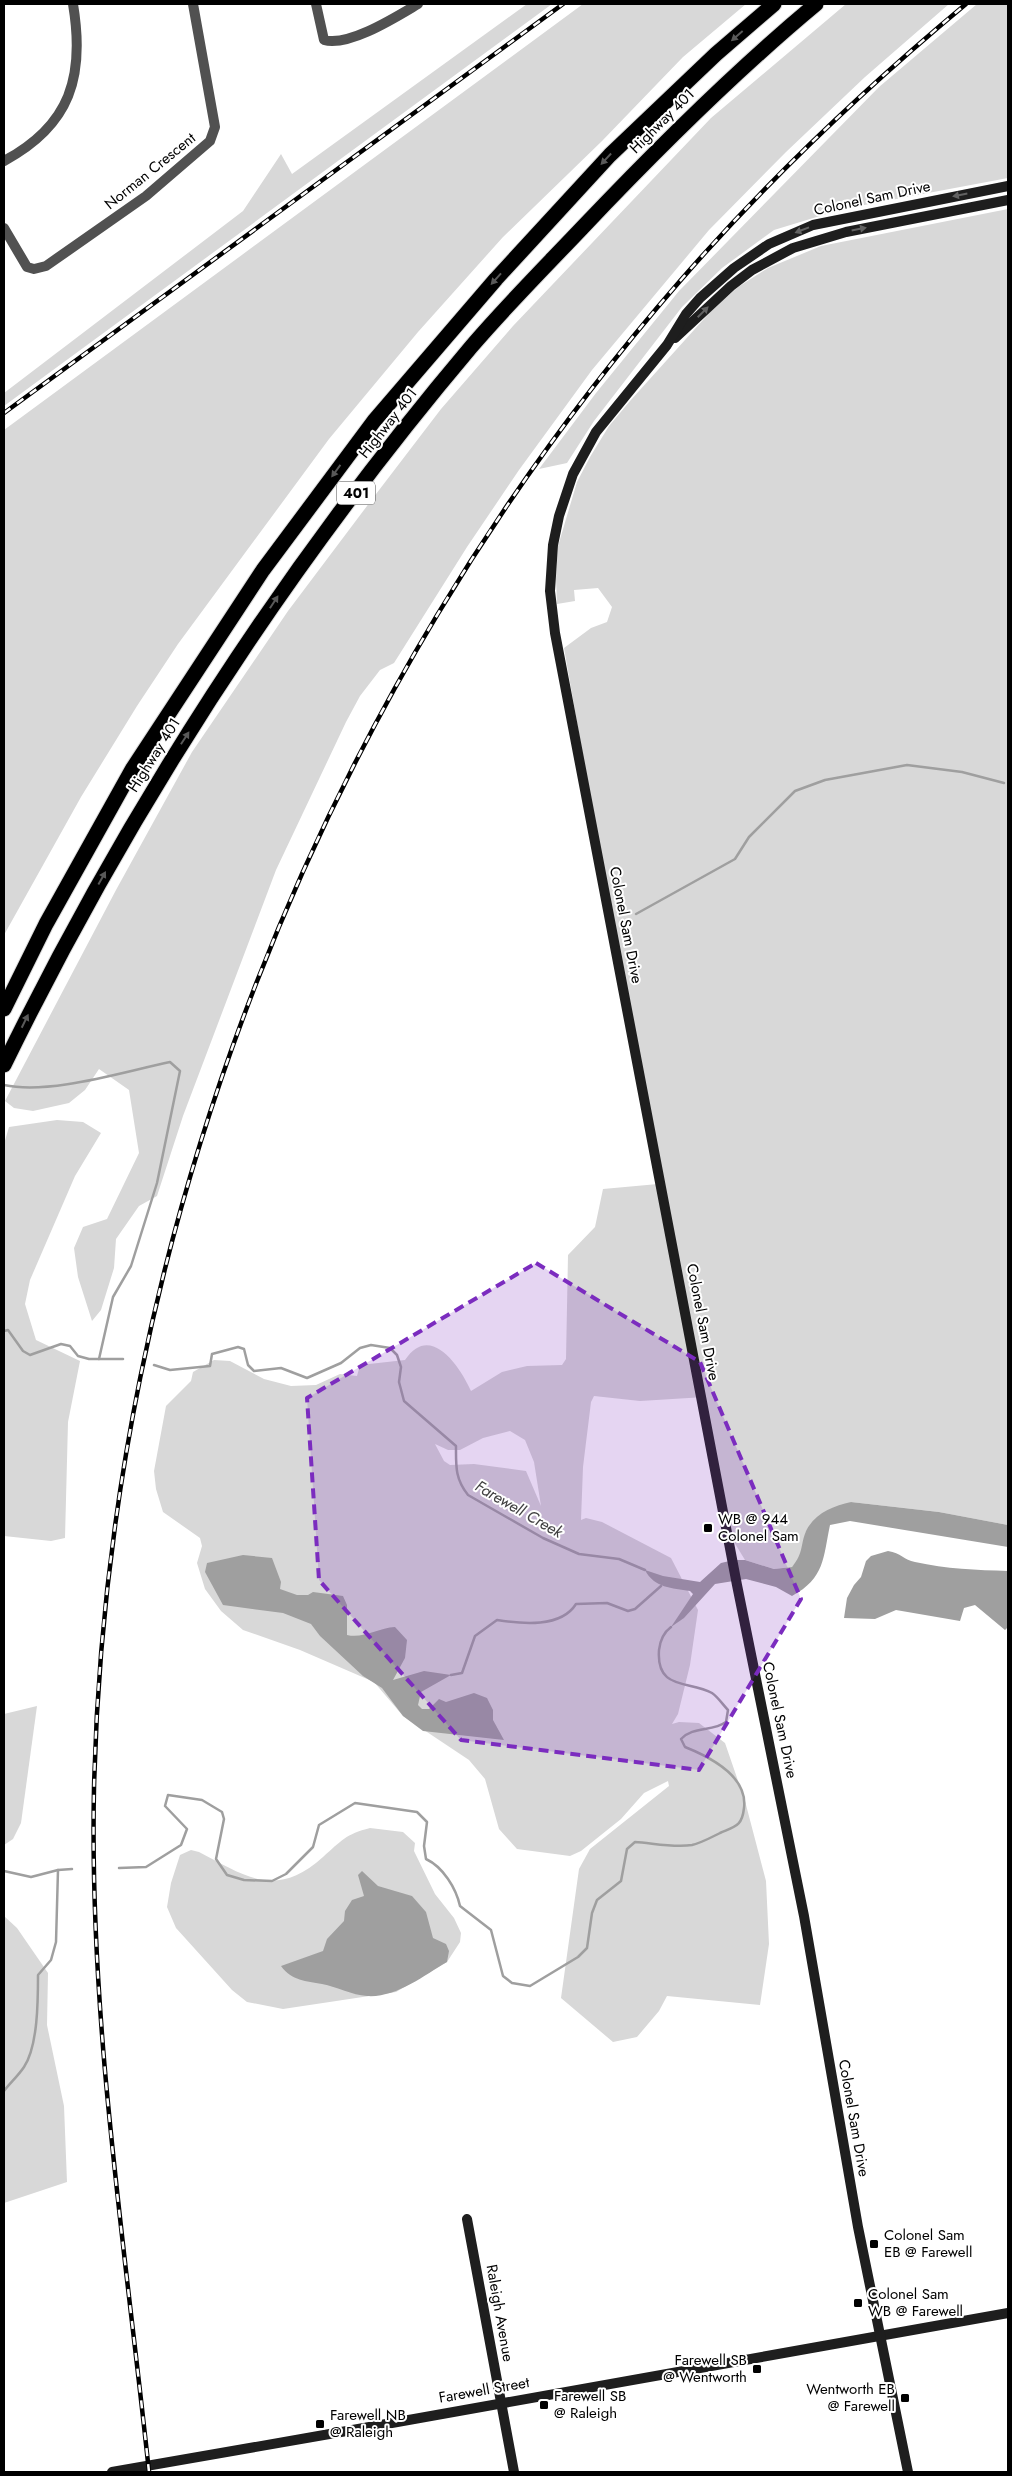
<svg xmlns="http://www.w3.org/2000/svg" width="1012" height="2476" viewBox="0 0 1012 2476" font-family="Jost,sans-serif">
  <rect width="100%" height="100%" fill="#fff"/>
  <g fill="#d8d8d8" fill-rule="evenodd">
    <polygon points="527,4 552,4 4,406 4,393 243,211 281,154 292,174"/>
    <polygon points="583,4 746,4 683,57 602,141 503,237 418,332 329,439 178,644 137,706 81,797 4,935 4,430"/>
    <polygon points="846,4 949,4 865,77 786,152 709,230 592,370 519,470 467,547 394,663 380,670 360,696 346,722 276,870 183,1116 157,1196 139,1206 116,1239 114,1268 101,1310 92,1321 78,1277 74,1248 83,1227 107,1219 139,1153 129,1090 99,1069 85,1090 69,1103 33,1111 14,1108 5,1101 116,890 192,752 288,611 373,498 441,409 513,326 711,118"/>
    <polygon points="977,4 1008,4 1008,178 843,209 774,230 722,268 682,307 594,421 567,463 539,469 596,393 679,291 879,87"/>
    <path d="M1008,209V1525L939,1512L851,1502L806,1531L801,1556L792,1567L774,1569L745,1560L731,1537L705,1397L640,1401L594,1396L591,1402L583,1467L581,1520L586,1518L602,1522L671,1558L698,1610L690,1665L678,1714L672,1724L679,1722L699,1723L725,1743L745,1801L766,1881L769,1944L760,2005L667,1996L659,2011L637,2037L613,2042L561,1998L579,1869L590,1849L669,1786L668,1781L644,1793L621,1819L581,1851L570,1856L517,1849L499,1829L485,1779L469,1760L403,1716L374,1682L300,1650L243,1630L221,1611L205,1589L197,1563L202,1546L200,1538L163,1512L156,1489L154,1471L166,1406L191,1381L193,1372L214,1360L230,1361L264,1379L291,1386L316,1385L340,1374L357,1376L360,1365L405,1360C430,1322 460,1366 471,1391L502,1372L527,1366L562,1365L566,1359L568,1255L595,1227L603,1189L658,1184L564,648L591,628L607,622L612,607L598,588L574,590L575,601L557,604L556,579L558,546L577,482L590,457L609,426L630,401L712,310L738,287L768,268L821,246ZM510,1431L525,1440L534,1462L541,1506L526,1471L474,1464L450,1465L444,1461L435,1444L448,1450H460L483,1438Z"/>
    <polygon points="57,1120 83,1122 101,1133 75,1176 30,1280 25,1304 36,1340 80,1361 68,1422 65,1538 51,1541 4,1536 4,1144 9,1127"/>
    <polygon points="37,1706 21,1823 13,1839 4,1845 4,1714"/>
    <path d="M370,1828L403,1832L415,1843L414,1851L435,1894L454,1918L461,1933L460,1942L447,1962L396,1992L283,2009L247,2002L232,1990L176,1928L167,1907L171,1883L180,1855L191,1850L199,1852C247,1877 276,1899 323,1857C341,1841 346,1834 370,1828Z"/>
    <polygon points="4,1916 17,1928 48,1973 47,2025 64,2106 67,2182 4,2203"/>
  </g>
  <g fill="#9f9f9f">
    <path d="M851,1502L939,1512L1008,1525V1547L850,1521L830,1525C823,1558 825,1578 792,1596L776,1587L746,1579L715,1584L684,1618L671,1627L693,1594L690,1591C672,1588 654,1588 645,1570L663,1576L700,1582L721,1563L734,1560H745L774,1569L792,1567C804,1552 800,1546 806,1531C815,1513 833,1506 851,1502Z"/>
    <path d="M888,1551C901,1553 904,1560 915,1562C946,1569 977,1570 1008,1571V1627L1005,1630L975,1605L964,1608L960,1621L896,1610L875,1619L844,1618L847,1598L854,1585L861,1577L866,1561L871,1556Z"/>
    <path d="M243,1555L272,1558L281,1582L280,1589L297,1595H308L313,1592L343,1596L347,1605V1635C363,1639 378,1628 395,1627L407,1640L405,1658L393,1680L424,1671L451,1675L421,1692L418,1705L422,1709H429L439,1699L446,1702L474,1693L487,1698L493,1710V1720L504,1740L423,1731L403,1716L382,1688L363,1676L320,1636L311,1624L283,1613L223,1605L205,1572L207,1563Z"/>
    <path d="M362,1871L378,1886L412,1896L426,1912L433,1938L446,1944L449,1951L447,1962C423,1976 396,1998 367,1996C352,1995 337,1987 322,1984C306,1981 292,1981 281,1966L323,1951L327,1939L344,1921L345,1911L352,1900L364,1896L358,1875Z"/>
  </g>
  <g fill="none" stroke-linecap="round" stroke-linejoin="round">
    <g stroke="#9f9f9f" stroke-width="2.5">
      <polyline points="636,914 735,859 749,837 795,791 825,780 907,765 962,772 1004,783"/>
      <path d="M4,1085C50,1095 122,1072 170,1062L180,1071L157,1183L131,1266L113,1297L99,1359"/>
      <polyline points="4,1331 8,1330 23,1351 30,1355 61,1344 70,1346 78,1356 89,1359 123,1359"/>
      <path d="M154,1365L170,1370L210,1366L212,1354L238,1347L244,1349L248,1365L254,1371L281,1368L307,1378L341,1363L360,1348L371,1345L390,1348L397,1355L401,1367L399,1382L404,1401L456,1446C456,1466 455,1479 468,1495L543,1538L579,1554L619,1559L645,1570"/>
      <path d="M451,1675L462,1673L475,1636L497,1620C522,1624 561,1628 576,1604L607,1603L628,1611L635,1609L661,1586"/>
      <path d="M119,1868L146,1867L181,1845L187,1829L165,1806L168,1795L202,1800L222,1812L224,1819L216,1859L227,1875L244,1880L272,1881L286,1874L313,1847L319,1825L355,1803L417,1812L427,1822L424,1846L426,1859C443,1867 456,1888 460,1906L491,1930L503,1976L512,1983L530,1986L578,1957L587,1948L592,1913L597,1900L621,1881L627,1849L635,1842C652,1843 674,1848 692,1845C701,1843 712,1837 720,1833C736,1826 742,1826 744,1808C748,1776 710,1757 685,1747L681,1739C693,1726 712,1732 726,1722L728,1710C723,1705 718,1697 712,1693C689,1680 656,1691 659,1650C660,1641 663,1633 671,1627"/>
      <polyline points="4,1871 31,1877 58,1870 72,1869"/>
      <path d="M4,2091C10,2083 18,2076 24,2067C38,2046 38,2000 38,1975L51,1960L56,1942L58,1870"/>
    </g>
    <g stroke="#dbdbdb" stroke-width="17">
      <g id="highway">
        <polyline points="4,1009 46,924 133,768 263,570 374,421 496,279 610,155 716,54 774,4"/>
        <path d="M4,1065C130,807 286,566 471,347C506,306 545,267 582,228C656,150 733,73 816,4"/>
      </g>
    </g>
    <g stroke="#515151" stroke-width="10">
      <path d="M316,4L324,40C349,47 396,17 418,4"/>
      <path d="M4,161C71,125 85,76 73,4"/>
      <polyline points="4,228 27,267 34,269 46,266 146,196 210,141 215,127 193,4"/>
    </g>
    <g stroke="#1e1e1e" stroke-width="10">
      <polyline points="675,338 731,286 752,270 793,248 846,232 1008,200"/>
      <polyline points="467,2219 514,2472"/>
      <path d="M112,2472C411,2421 709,2365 1008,2313"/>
      <polyline points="908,2472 858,2227 804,1916 737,1585 555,633 550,591 553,545 559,516 573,474 596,432 667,345 686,314 700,298 734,268 769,244 813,225 1008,186"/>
    </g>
    <use href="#highway" stroke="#000" stroke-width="15"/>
    <g stroke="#000" stroke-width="4.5">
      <g id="rail">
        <polyline points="4,413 563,4"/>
        <path d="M149,2472C125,2245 89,2018 94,1788C107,1236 318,697 680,281C767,181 864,89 966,4"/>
      </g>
    </g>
    <use href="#rail" stroke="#fff" stroke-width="2.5" stroke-dasharray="8" stroke-linecap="butt"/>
  </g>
  <defs><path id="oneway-solid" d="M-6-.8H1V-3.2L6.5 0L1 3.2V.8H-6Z" transform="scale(1.25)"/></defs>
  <g fill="#595959">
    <use href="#oneway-solid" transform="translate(737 36) rotate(139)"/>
    <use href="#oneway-solid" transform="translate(606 159) rotate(133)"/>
    <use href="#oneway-solid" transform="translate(496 279) rotate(132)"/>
    <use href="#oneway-solid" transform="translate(336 471) rotate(126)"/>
    <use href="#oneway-solid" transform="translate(274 602) rotate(-57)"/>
    <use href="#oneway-solid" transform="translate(185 738) rotate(-57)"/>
    <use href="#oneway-solid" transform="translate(102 878) rotate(-61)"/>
    <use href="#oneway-solid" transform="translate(25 1021) rotate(-64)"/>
  </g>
  <g fill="#626262">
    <use href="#oneway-solid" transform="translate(960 195) rotate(169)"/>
    <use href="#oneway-solid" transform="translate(859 229) rotate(-11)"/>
    <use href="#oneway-solid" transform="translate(802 230) rotate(159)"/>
    <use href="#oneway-solid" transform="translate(703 312) rotate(-45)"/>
  </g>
  <path fill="#7b2cbf" fill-opacity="0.2" stroke="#7b2cbf" stroke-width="4" stroke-dasharray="10 6" stroke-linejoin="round" d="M536,1263L700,1362L801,1599L699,1770L461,1740L319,1580L307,1398Z"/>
  <g fill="#000" stroke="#fff" stroke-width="2">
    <rect x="703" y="1523" width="10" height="10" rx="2.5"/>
    <rect x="869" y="2239" width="10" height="10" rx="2.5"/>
    <rect x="853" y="2298" width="10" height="10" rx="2.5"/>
    <rect x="752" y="2364" width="10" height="10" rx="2.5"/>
    <rect x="900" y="2393" width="10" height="10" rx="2.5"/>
    <rect x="539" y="2400" width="10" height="10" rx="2.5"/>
    <rect x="315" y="2419" width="10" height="10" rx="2.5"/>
  </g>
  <g text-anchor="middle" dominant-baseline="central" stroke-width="4" stroke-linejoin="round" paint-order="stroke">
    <rect fill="#fff" stroke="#4c4c4c" stroke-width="1" x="337" y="481.5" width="38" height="23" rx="4"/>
    <g font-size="14" font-weight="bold" fill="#000">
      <text x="356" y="493">401</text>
    </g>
    <g font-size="15" fill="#000" stroke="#fff">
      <text transform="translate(662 121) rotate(-45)">Highway 401</text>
      <text transform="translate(150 171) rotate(-39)">Norman Crescent</text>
      <text transform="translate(872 198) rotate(-12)">Colonel Sam Drive</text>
      <text transform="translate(388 423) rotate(-52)">Highway 401</text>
      <text transform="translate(154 755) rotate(-58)">Highway 401</text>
      <text transform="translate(626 925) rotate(79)">Colonel Sam Drive</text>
      <text transform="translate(703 1322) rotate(79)">Colonel Sam Drive</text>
      <text transform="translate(780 1720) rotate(78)">Colonel Sam Drive</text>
      <text transform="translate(854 2118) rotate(80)">Colonel Sam Drive</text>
      <text transform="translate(500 2313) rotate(80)">Raleigh Avenue</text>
      <text transform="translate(484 2390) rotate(-10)">Farewell Street</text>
    </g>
    <g font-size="15" fill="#000" stroke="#fff" text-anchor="start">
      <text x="718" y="1519">WB @ 944<tspan x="718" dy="17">Colonel Sam</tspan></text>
      <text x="884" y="2235">Colonel Sam<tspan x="884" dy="17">EB @ Farewell</tspan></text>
      <text x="868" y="2294">Colonel Sam<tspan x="868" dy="17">WB @ Farewell</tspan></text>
      <text x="747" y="2360" text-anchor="end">Farewell SB<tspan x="747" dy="17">@ Wentworth</tspan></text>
      <text x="895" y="2389" text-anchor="end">Wentworth EB<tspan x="895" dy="17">@ Farewell</tspan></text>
      <text x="554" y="2396">Farewell SB<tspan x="554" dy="17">@ Raleigh</tspan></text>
      <text x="330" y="2415">Farewell NB<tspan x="330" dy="17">@ Raleigh</tspan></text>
    </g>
    <g font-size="16" font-style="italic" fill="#404040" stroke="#fff">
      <text transform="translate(519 1509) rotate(30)">Farewell Creek</text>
    </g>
  </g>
  <rect width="1012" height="2476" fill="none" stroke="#000000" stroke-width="10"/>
</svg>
